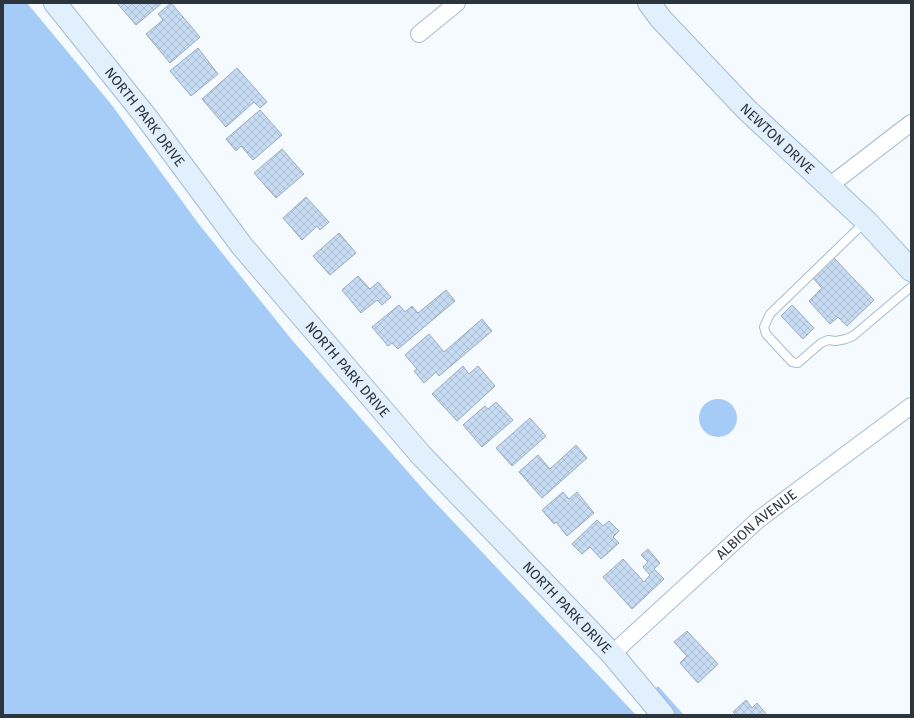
<svg xmlns="http://www.w3.org/2000/svg" width="914" height="718" viewBox="0 0 914 718" font-family="'Fira Sans',sans-serif">
  <defs>
    <pattern id="building-cross-hatch" width="8" height="8" patternUnits="userSpaceOnUse"><rect width="8" height="8" fill="#c7dcf2"/><path d="M0 0l8 8M0 8l8-8" fill="none" stroke="#abbdd0"/></pattern>
  </defs>
  <rect width="100%" height="100%" fill="#f5fafe"/>
  <g fill="#a4ccf7">
    <polygon points="3,3 27,3 111,104 198,223 292,340 430,497 636,715 3,715"/>
    <circle cx="718" cy="418" r="19"/>
    <polygon points="658,686 684,715 675,715 655,689"/>
  </g>
  <g fill="url(#building-cross-hatch)" stroke="#96aac0">
    <polygon points="117,3 162,3 136,25"/>
    <polygon points="171,3 200,37 170,63 146,34 163,20 158,14"/>
    <polygon points="198,48 218,74 191,96 170,71"/>
    <polygon points="237,68 267,102 260,108 254,102 226,127 202,99"/>
    <polygon points="260,110 282,135 253,160 241,146 236,151 226,139"/>
    <polygon points="282,149 304,174 276,198 254,173"/>
    <polygon points="306,197 329,222 320,230 317,226 302,240 283,218"/>
    <polygon points="339,233 356,253 330,275 313,256"/>
    <polygon points="833,257 874,300 847,326 838,317 830,324 809,301 822,288 812,277"/>
    <polygon points="358,276 370,289 378,282 391,297 382,305 377,300 361,313 342,290"/>
    <polygon points="446,290 455,301 398,349 392,343 388,346 372,327 399,305 405,312 412,306 418,313"/>
    <polygon points="792,305 814,328 803,339 781,316"/>
    <polygon points="482,319 492,331 439,376 436,372 424,383 414,371 417,369 405,355 429,334 444,352"/>
    <polygon points="463,366 469,374 478,366 495,386 457,421 432,394"/>
    <polygon points="496,402 513,420 482,447 463,425 485,406 488,409"/>
    <polygon points="530,418 546,436 512,466 496,448"/>
    <polygon points="576,445 587,458 542,498 519,472 538,455 550,469"/>
    <polygon points="563,492 569,499 577,492 594,513 567,536 556,522 554,524 542,510"/>
    <polygon points="597,520 603,526 609,521 619,531 613,537 619,543 601,559 590,547 582,554 572,544"/>
    <polygon points="648,549 660,563 654,569 664,579 632,609 603,577 623,559 644,582 650,575 643,567 648,562 641,555"/>
    <polygon points="687,631 718,664 698,683 680,663 687,656 674,642"/>
    <polygon points="746,700 752,708 757,703 767,715 736,715 733,712"/>
  </g>
  <g fill="none" stroke-linecap="round" stroke-linejoin="round">
    <g stroke="#a6bbd1" stroke-width="10">
      <polyline id="lane" points="865,222 770,314 764,327 766,334 792,362 798,363 821,343 828,340 836,341 846,339 853,336 911,287"/>
    </g>
    <g stroke="#a6bbd1" stroke-width="18">
      <g id="street">
        <polyline points="419,34 457,3"/>
        <polyline points="829,186 911,123"/>
        <path id="s1" d="M612,654L758,520L911,406"/>
      </g>
    </g>
    <g stroke="#a6bbd1" stroke-width="24">
      <g id="secondary">
        <path id="s2" d="M55,3L147,118L242,246L421,455L612,654L663,715"/>
        <path id="s3" d="M649,3L661,19L746,109L866,221L911,270"/>
      </g>
    </g>
    <use href="#lane" stroke="#fff" stroke-width="8"/>
    <use href="#street" stroke="#fff" stroke-width="16"/>
    <use href="#secondary" stroke="#e2effc" stroke-width="22"/>
  </g>
  <g text-anchor="middle" dominant-baseline="central" stroke-width="4" stroke-linejoin="round" paint-order="stroke">
    <g font-size="14" fill="#2c343d" stroke="#fff">
      <text stroke="none"><textPath href="#s2" startOffset="145">NORTH PARK DRIVE</textPath></text>
      <text stroke="none"><textPath href="#s3" startOffset="187">NEWTON DRIVE</textPath></text>
      <text stroke="none"><textPath href="#s2" startOffset="469">NORTH PARK DRIVE</textPath></text>
      <text stroke="none"><textPath href="#s1" startOffset="194">ALBION AVENUE</textPath></text>
      <text stroke="none"><textPath href="#s2" startOffset="793">NORTH PARK DRIVE</textPath></text>
    </g>
  </g>
  <rect width="914" height="718" fill="none" stroke="#2c343d" stroke-width="8"/>
</svg>
